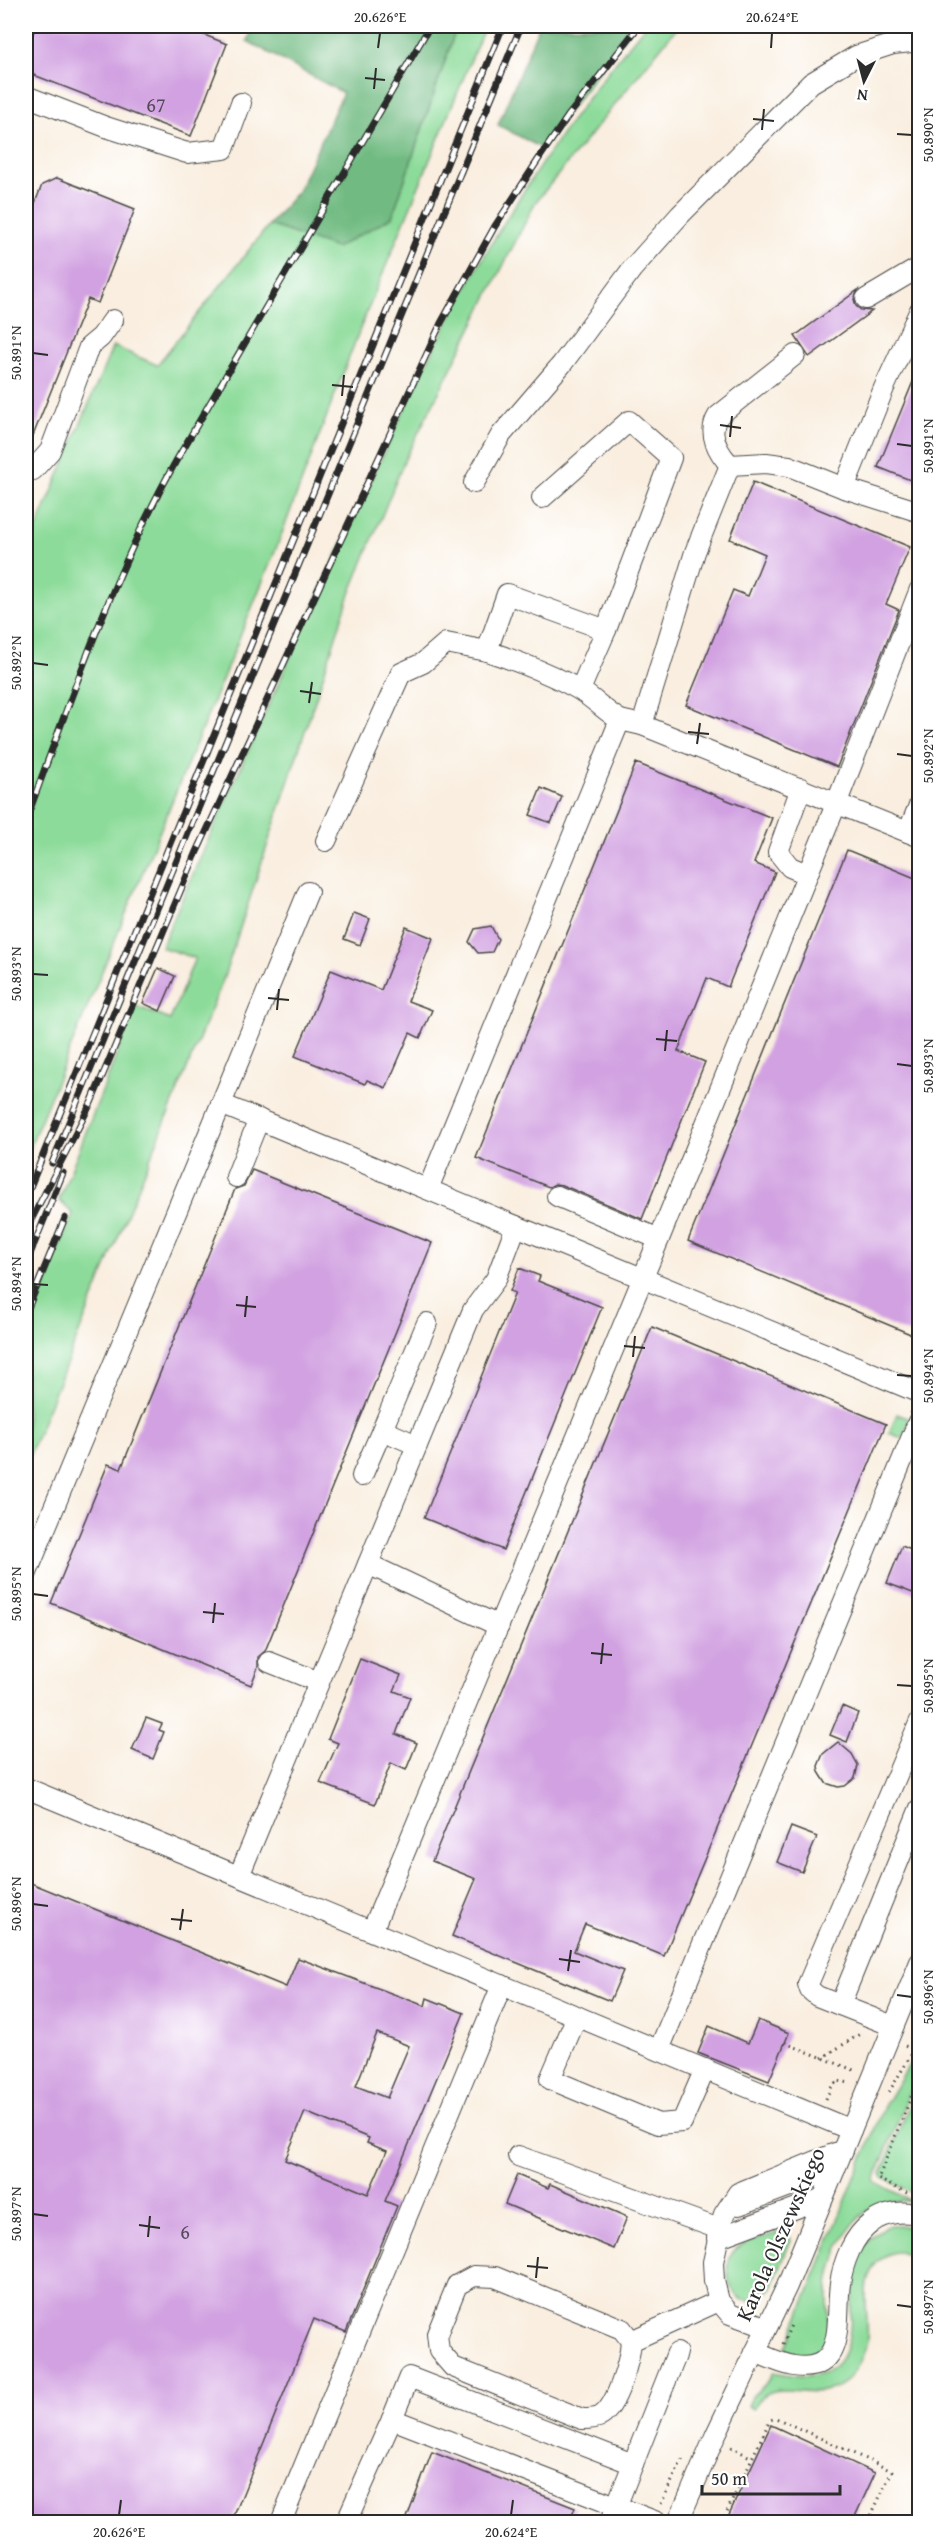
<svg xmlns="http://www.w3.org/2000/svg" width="945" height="2548" viewBox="0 0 945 2548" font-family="'Gentium Book Plus',serif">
  <rect width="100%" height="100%" fill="#fff"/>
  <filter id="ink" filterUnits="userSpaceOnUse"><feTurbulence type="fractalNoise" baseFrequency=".0167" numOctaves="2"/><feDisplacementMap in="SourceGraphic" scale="12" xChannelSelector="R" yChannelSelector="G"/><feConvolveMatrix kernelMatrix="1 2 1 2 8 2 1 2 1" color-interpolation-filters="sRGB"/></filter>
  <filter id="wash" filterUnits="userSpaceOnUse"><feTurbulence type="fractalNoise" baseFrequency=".008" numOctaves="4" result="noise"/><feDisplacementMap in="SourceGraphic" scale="24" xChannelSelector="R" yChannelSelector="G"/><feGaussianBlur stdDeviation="1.35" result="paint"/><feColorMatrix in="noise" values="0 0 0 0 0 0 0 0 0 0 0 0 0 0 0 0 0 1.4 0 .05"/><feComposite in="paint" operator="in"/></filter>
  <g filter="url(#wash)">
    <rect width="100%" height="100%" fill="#f9eedf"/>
    <g fill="#8cdb9a" stroke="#5c8362" stroke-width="1.5">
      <polygon points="457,26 485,26 360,329 274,554 26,1156 26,554 113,346 157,365 269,225 336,248 392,217"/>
      <path d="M645,26H678L535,203L405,459L350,594L223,980L26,1463V1327L73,1214L59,1200L136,1006L170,1020L195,958L161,947C218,815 278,685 337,554C377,469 415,381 460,299C513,202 574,110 645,26Z"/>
      <polygon points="897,1414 910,1419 902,1438 889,1433"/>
      <path d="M915,2055H919V2068L874,2181L913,2202C862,2192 836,2240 829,2285C826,2303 831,2322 827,2340C816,2354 800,2360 786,2348L883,2108Z"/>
      <polygon points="919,2081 919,2196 883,2178 881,2174"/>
      <path d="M890,2225H900L919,2230V2243L912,2255C901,2251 892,2250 882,2258C856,2278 870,2313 867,2340C866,2347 863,2355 860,2362C829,2423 775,2363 753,2409L747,2406C752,2390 769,2387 774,2372C902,2401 812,2258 890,2225Z"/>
      <path d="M781,2232L788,2233L791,2240L772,2287L758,2301L743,2300C726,2290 720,2258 740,2246C751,2239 768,2236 781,2232Z"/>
    </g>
    <g fill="#71bb82" stroke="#4e7356" stroke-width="1.5">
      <polygon points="253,26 457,26 392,217 336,248 269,225 298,191 343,93 247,41"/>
      <polygon points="539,26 633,26 541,148 498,125"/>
    </g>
    <g id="blocks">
      <g fill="#d1a1e1" fill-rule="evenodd">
        <polygon points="36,26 182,26 227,44 191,136 26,72 26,51"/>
        <polygon points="57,178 135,209 98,303 88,299 26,453 26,226 42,185"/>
        <polygon points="858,290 854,299 856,306 861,310 872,311 809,357 795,336"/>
        <polygon points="919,367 920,367 920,484 878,467"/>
        <polygon points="753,482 910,547 886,604 899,610 837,767 686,705 733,590 748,596 765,554 730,539"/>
        <polygon points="636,763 772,818 754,863 775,872 728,987 707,978 678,1051 705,1062 642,1219 562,1185 555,1184 549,1187 476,1158"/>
        <polygon points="541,788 562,797 551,823 530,815"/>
        <polygon points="847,850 920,880 920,1338 688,1241"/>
        <polygon points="354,913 370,919 360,945 344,939"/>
        <polygon points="491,926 498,939 492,952 478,953 469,942 475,929"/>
        <polygon points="406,927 433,938 408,1001 432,1010 420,1038 410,1033 386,1088 367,1080 365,1084 295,1056 331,970 381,990"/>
        <polygon points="158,968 175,976 160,1011 143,1003"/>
        <polygon points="252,1170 432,1243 265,1651 258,1657 258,1667 251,1685 51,1603 108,1464 121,1469 235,1189 244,1186"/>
        <polygon points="519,1268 540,1276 538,1281 602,1307 503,1550 424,1518 515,1293 510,1291"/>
        <polygon points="652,1327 886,1424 664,1956 585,1924 574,1951 623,1971 610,2001 452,1936 476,1879 432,1861"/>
        <polygon points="902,1546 920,1554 920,1596 887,1583"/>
        <polygon points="360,1659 401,1675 394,1691 410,1697 396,1734 417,1743 406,1770 391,1763 375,1804 320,1783 338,1743 328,1739"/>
        <polygon points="842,1706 858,1713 847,1742 830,1735"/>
        <polygon points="146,1718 162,1724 159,1730 164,1732 153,1759 132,1750"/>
        <polygon points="838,1742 852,1754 858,1765 855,1778 845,1786 838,1787 826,1783 819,1772 818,1766 823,1754"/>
        <polygon points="791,1827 817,1837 802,1872 777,1862"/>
        <path d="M26,1881L286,1987L298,1958L425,2006L427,1998L464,2013L385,2201L397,2206L346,2332L314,2319L231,2523H26ZM377,2033L409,2046L387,2098L356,2086ZM305,2112L369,2138L367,2143L387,2151L368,2194L285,2160Z"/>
        <polygon points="758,2020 789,2033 769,2081 698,2053 709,2026 748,2043"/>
        <polygon points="517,2175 548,2188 550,2184 627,2217 614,2249 505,2204"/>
        <polygon points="771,2425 875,2473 852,2523 759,2523 748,2517 746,2523 725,2523"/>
        <polygon points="432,2452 575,2508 569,2523 405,2523"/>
      </g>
    </g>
  </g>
  <g filter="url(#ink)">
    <use href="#blocks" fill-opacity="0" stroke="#4a4846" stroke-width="1.5"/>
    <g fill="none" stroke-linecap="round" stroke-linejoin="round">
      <g stroke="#4a4846" stroke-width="22">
        <g id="minor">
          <polyline points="26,96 106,127 187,153 224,149 241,103"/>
          <polyline points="866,299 920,267"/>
          <path d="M730,465C718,452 707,433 718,416L795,355"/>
          <polyline points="26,470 33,470 50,451 89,347 101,337 113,320"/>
          <polyline points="474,483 501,435 562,364 632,269 680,215 811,83 856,56 893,44 920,41"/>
          <polyline points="844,488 884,388 920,310"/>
          <polyline points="542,498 629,421 671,458 606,630"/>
          <path d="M580,690L606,630L507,594L487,651C517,661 550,673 578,689C593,698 605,711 620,720"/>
          <polyline points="642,725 695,552 730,465 766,463 789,466 844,488 920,512"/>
          <polyline points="801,788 778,852 790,867 807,874"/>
          <polyline points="908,832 920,803"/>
          <polyline points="326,841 401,673 423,663 446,643 487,651"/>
          <polyline points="221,1104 308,892"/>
          <polyline points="236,1177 259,1119"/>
          <polyline points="428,1189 620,720 642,725 920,837"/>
          <polyline points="557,1196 659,1239"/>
          <polyline points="417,1445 382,1430 427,1323"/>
          <polyline points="362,1476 382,1430"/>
          <polyline points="368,1564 499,1626"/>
          <polyline points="26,1575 221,1104 920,1393"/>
          <polyline points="269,1662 319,1682"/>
          <polyline points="26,1788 851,2130"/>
          <polyline points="239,1876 473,1310 496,1279 516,1226"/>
          <polyline points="372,1931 659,1239 837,802 920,589"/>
          <polyline points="840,2005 920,1808"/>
          <polyline points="577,2016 550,2079 658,2124 682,2122 705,2069"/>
          <polyline points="893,2026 817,1996 810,1990 808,1984 920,1721"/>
          <polyline points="659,2050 920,1417"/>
          <polyline points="518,2156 719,2229"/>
          <polyline points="739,2205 835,2169"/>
          <polyline points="717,2238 823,2198"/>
          <polyline points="765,2327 730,2314 719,2301 714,2281 713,2262 724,2214 738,2193 843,2150"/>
          <path d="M631,2341C630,2360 617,2406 601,2416C596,2419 588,2419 582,2419L453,2367L439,2351L437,2334L457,2285L474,2276L495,2277L622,2329L631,2341L719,2301"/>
          <path d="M755,2352C767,2357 781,2364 794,2366C848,2374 835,2316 840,2284C843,2262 853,2236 871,2223C883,2213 904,2210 920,2215"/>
          <polyline points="392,2419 409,2377 633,2464"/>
          <polyline points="281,2522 502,1985"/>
          <polyline points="346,2522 392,2419 657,2522"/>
          <polyline points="610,2522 677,2353"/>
          <polyline points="678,2522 716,2434 787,2286 920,1962"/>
        </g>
      </g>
      <g stroke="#4a4846" stroke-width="3" stroke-dasharray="1.5 4.5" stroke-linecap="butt">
        <polyline points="785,2043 856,2071"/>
        <polyline points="905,2046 920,2052"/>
        <polyline points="822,2058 860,2034"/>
        <polyline points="889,2092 920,2040"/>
        <polyline points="826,2099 831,2088 837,2081 851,2083"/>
        <polyline points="907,2193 878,2179 920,2075"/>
        <polyline points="783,2344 791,2325"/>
        <polyline points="731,2447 752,2458"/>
        <polyline points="661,2504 683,2458"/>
        <polyline points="722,2522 770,2420 776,2418 892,2471 868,2522"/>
      </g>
      <use href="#minor" stroke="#fff" stroke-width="20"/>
      <g stroke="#2b2b2b" stroke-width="7">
        <g id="rail">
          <path d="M26,820C71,699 112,575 176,461L430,26"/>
          <polyline points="52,1163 521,26"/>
          <polyline points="26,1197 503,26"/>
          <polyline points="26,1230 91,1103 196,854 441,323 495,226 542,154 568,116 639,26"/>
          <polyline points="26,1264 63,1173"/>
          <polyline points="26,1313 65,1218"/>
        </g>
      </g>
      <use href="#rail" stroke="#fff" stroke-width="4.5" stroke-dasharray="14" stroke-linecap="butt"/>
    </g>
  </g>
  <path fill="none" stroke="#2b2b2b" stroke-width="2" d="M378,48L380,33M771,48L772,33M365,78L385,80M374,89L376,68M753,119L774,121M762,130L764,109M897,134L912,135M33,353L48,355M332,385L353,387M342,396L344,375M720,425L741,428M730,437L732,416M897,444L912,446M33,663L48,665M300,691L321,694M309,703L312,682M688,732L709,734M697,744L700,723M897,754L912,756M33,974L48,975M268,998L289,1000M277,1010L279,989M656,1039L677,1041M665,1051L667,1030M897,1064L912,1066M33,1284L48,1285M236,1305L256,1307M245,1317L247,1296M624,1346L645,1348M633,1357L635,1336M897,1375L912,1376M33,1594L48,1596M203,1612L224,1614M213,1623L215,1603M591,1653L612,1655M601,1664L603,1643M897,1685L912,1686M33,1904L48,1906M171,1919L192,1921M180,1930L183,1909M559,1959L580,1962M568,1971L571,1950M897,1995L912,1997M33,2214L48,2216M139,2225L160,2228M148,2237L150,2216M527,2266L548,2268M536,2278L538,2257M897,2305L912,2307M119,2515L121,2500M511,2515L513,2500"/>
  <g text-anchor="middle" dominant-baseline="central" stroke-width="4.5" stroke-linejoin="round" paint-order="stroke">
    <g font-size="20" fill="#544858">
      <text x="156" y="104">67</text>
      <text x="185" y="2231">6</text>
    </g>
    <g font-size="22" fill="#2b2b2b" stroke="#fff">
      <text transform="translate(780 2234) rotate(-66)">Karola Olszewskiego</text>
    </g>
  </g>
  <rect width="945" height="2548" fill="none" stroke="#fff" stroke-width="66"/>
  <g transform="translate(864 81) rotate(186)" stroke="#ffffff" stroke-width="4.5" paint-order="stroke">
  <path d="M0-4.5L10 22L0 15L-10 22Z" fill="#2b2b2b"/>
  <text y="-9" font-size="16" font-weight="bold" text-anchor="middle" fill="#2b2b2b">N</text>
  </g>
  <path d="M702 2485v9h138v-9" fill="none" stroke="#2b2b2b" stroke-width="3"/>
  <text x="711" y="2485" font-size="18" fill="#2b2b2b" stroke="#ffffff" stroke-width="4.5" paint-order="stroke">50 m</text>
  <rect x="33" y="33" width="879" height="2482" fill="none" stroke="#2b2b2b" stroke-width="2"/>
  <g font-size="15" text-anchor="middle" fill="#2b2b2b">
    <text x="380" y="22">20.626°E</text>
    <text x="772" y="22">20.624°E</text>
    <text transform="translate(928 135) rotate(-90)" y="5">50.890°N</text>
    <text transform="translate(16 353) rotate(-90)" y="5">50.891°N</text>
    <text transform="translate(928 446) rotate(-90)" y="5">50.891°N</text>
    <text transform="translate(16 663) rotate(-90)" y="5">50.892°N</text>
    <text transform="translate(928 756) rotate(-90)" y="5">50.892°N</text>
    <text transform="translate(16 974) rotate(-90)" y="5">50.893°N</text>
    <text transform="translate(928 1066) rotate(-90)" y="5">50.893°N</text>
    <text transform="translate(16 1284) rotate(-90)" y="5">50.894°N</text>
    <text transform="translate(928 1376) rotate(-90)" y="5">50.894°N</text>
    <text transform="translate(16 1594) rotate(-90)" y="5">50.895°N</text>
    <text transform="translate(928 1686) rotate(-90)" y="5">50.895°N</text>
    <text transform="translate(16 1904) rotate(-90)" y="5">50.896°N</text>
    <text transform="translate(928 1997) rotate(-90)" y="5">50.896°N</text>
    <text transform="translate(16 2214) rotate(-90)" y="5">50.897°N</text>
    <text transform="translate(928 2307) rotate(-90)" y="5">50.897°N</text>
    <text x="119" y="2537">20.626°E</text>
    <text x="511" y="2537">20.624°E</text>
  </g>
</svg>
